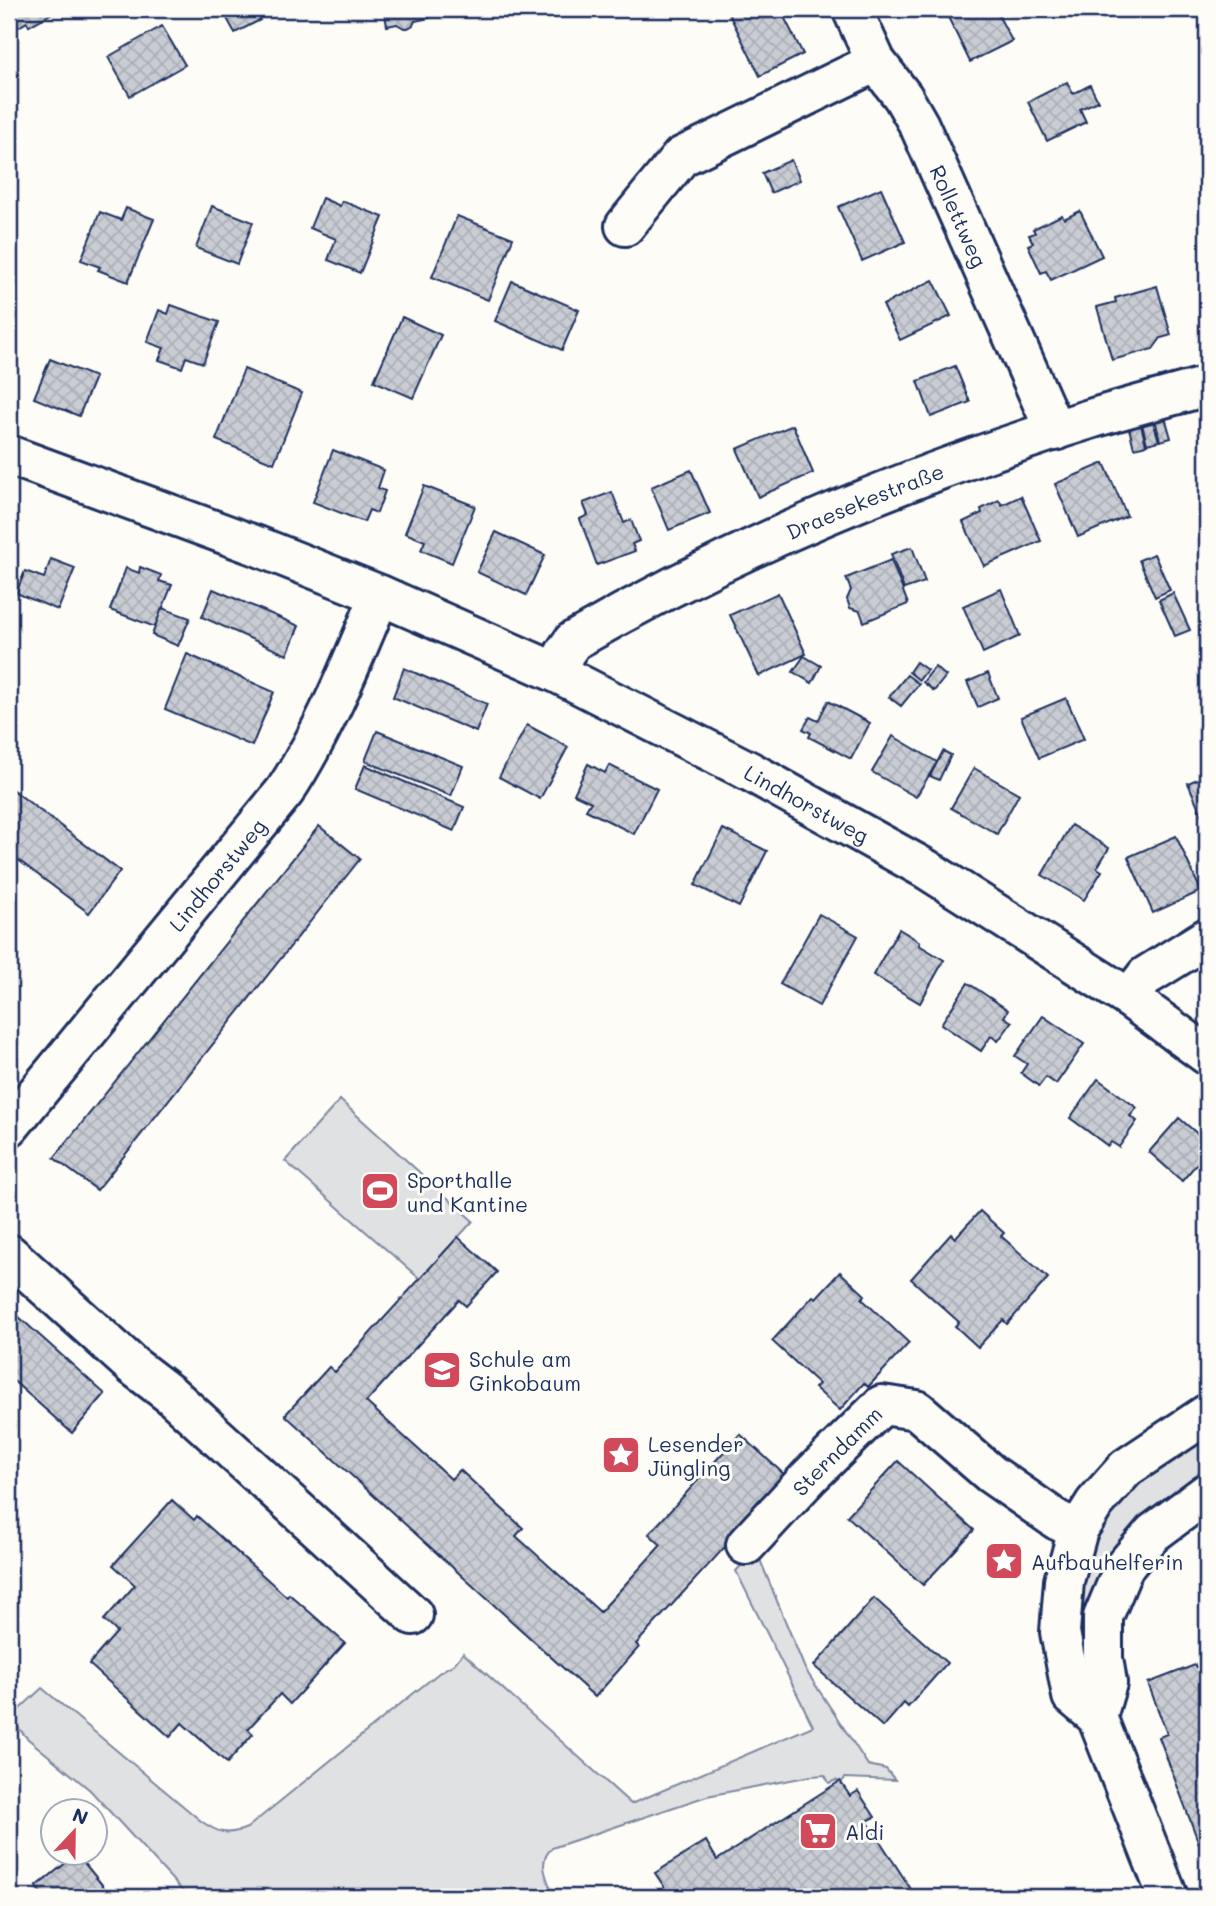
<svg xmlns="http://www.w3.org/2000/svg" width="1216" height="1906" viewBox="0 0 1216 1906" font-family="Mali,sans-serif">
  <defs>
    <pattern id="building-cross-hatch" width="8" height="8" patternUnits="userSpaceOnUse" patternTransform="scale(1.75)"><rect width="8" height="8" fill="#c9ccd3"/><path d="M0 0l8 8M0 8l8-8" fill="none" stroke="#acb0b8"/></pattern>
  </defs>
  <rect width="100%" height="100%" fill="#fdfcf7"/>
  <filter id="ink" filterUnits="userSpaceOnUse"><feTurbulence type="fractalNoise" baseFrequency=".0143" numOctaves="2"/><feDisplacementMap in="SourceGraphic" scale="14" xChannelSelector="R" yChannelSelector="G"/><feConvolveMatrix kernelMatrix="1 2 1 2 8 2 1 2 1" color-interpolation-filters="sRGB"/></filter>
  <g filter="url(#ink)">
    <g fill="#e0e1e3" stroke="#7e88a0" stroke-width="2">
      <polygon points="340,1100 473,1221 420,1279 285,1161"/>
      <polygon points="1207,1435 1207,1475 1169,1500 1091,1676 1074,1625 1094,1528 1123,1488"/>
      <path d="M756,1550L805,1669L868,1765L886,1769L895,1780L845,1778L840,1784L836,1780L829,1783L825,1775L811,1776L707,1796L552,1848C536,1862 548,1880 554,1897H188L90,1790L27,1738L10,1718L42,1688L201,1821C218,1833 227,1836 247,1828L440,1672L454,1664L463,1653L631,1804L813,1726L736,1571Z"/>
    </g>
    <g fill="url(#building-cross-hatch)" stroke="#1b2f5e" stroke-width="2">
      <polygon points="9,9 54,9 54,12 29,26 27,22 9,33"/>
      <polygon points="232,9 254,9 260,20 235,33 224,13"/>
      <polygon points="384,9 427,9 429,18 415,21 413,25 408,28 404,28 397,24 387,26"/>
      <polygon points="455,9 509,9 509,12 455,16"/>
      <polygon points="735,9 785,9 781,11 803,54 760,76 728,12"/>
      <polygon points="959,9 995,9 1012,41 970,62 947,15"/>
      <polygon points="162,26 185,65 130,96 108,57"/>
      <polygon points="1067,82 1073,94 1090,85 1098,101 1080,109 1086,122 1047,141 1028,102"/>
      <polygon points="791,160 800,180 771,193 762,173"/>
      <polygon points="881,188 905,242 862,261 838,207"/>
      <polygon points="322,198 340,206 342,201 383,217 360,273 328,260 336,239 310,228"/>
      <polygon points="212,206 253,222 237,264 196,248"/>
      <polygon points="126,208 154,219 128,282 98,270 100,267 81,260 100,212 121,220"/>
      <polygon points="1080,211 1102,256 1051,280 1046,271 1041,273 1028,245 1033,243 1029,235 1035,233 1033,229 1062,215 1064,219"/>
      <polygon points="457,216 513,238 488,300 432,277"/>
      <polygon points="933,280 951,316 900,340 883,305"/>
      <polygon points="512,281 579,310 562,350 495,321"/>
      <polygon points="1157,286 1171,335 1161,338 1153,349 1112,360 1097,307 1116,302 1115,298"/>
      <polygon points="171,305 219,322 203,363 186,357 182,368 159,360 164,348 147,342 159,310 168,314"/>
      <polygon points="402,317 441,335 413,398 374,381"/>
      <polygon points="50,359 95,377 79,416 34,398"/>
      <polygon points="955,366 970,402 931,417 918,381"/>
      <polygon points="244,369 302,393 274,463 216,440"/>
      <polygon points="1165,417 1171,438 1160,441 1155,419"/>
      <polygon points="1153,421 1159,441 1147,444 1142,424"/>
      <polygon points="793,425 813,473 758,497 737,449"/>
      <polygon points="1141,425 1146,445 1134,448 1129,428"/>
      <polygon points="333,450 384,470 378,488 385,491 377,513 369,510 364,522 313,502"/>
      <polygon points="1104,463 1127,516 1078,537 1055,484"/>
      <polygon points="691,470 710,513 669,530 651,487"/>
      <polygon points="424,486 475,506 452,563 421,550 425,541 405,533"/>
      <polygon points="612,492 624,523 631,520 639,541 632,544 635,551 597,565 580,519 588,515 583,503"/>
      <polygon points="1021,496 1041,541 984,566 963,522 982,513 981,509 999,500 1002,505"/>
      <polygon points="496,532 545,555 526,595 477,572"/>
      <polygon points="912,547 925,582 904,589 891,554"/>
      <polygon points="1154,554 1170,590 1155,597 1139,560"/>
      <polygon points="51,559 75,568 58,610 16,593 25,571 44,578"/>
      <polygon points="891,560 908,604 864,622 860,611 850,608 847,599 851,590 846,578"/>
      <polygon points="140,567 161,575 159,581 172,585 155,627 110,610 126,568 139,573"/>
      <polygon points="213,589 299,626 287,655 202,617"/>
      <polygon points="1001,589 1020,636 983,653 963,606"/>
      <polygon points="778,593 806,654 759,676 730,615"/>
      <polygon points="1173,593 1190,630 1175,636 1159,600"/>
      <polygon points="162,608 190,618 178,646 152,635"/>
      <polygon points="187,654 274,692 252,746 165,709"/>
      <polygon points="804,656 821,666 812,683 793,672"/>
      <polygon points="916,662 927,670 919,680 909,672"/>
      <polygon points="935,667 946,676 934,691 923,682"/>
      <polygon points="404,668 487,704 476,732 393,697"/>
      <polygon points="988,673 998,698 978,707 967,682"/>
      <polygon points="907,675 919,684 901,706 889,697"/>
      <polygon points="1066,698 1084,739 1039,758 1021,717"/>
      <polygon points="828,701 870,723 851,759 809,737 811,733 803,729 810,717 818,721"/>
      <polygon points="527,725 568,747 540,799 499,777"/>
      <polygon points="377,731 463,766 451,796 365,761"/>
      <polygon points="893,736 937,762 916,797 872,772"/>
      <polygon points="943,751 951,755 939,780 930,776"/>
      <polygon points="588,764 605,773 609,765 657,789 634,834 586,810 591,802 574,794"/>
      <polygon points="365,765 464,807 454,831 355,789"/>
      <polygon points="974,768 1019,794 997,834 951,808"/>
      <polygon points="1207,775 1207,827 1188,783"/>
      <polygon points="9,787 120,871 89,913 9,853"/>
      <polygon points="1071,825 1109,848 1097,868 1102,871 1084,900 1042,875"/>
      <polygon points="319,826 360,859 97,1190 54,1158"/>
      <polygon points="723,829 767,851 739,907 695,885"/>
      <polygon points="1176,836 1201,891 1153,913 1128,857"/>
      <polygon points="819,914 858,936 819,1006 780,984"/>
      <polygon points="899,929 920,942 919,945 944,960 920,1003 873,975"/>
      <polygon points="968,983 1008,1010 1004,1017 1012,1022 998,1041 991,1036 981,1051 941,1024"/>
      <polygon points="1043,1016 1084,1044 1056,1084 1046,1077 1039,1086 1021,1073 1027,1064 1015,1056"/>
      <polygon points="1098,1079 1137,1108 1130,1116 1137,1121 1119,1147 1111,1142 1108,1146 1070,1118"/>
      <polygon points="1179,1118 1207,1142 1207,1152 1182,1181 1149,1152"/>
      <polygon points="980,1211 1004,1233 1001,1236 1048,1278 1007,1324 1003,1320 978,1347 955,1326 959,1322 911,1279 951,1234 955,1238"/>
      <polygon points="458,1237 497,1272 466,1306 459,1300 366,1402 451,1479 460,1470 523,1528 516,1536 600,1612 661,1545 649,1534 740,1434 788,1478 636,1644 639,1647 595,1697 285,1415 329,1367 335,1372"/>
      <polygon points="840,1272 865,1295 862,1299 909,1343 868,1387 864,1383 840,1410 815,1388 819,1384 772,1341 813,1296 816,1298"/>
      <polygon points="9,1308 105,1394 72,1433 9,1377"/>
      <polygon points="898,1461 974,1530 923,1585 847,1516"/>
      <polygon points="172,1500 194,1520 197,1516 287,1597 289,1594 345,1643 290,1704 280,1694 248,1729 253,1734 227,1763 182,1723 170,1737 89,1664 117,1632 104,1620 135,1585 113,1565"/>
      <polygon points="874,1598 947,1663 908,1707 904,1703 883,1727 814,1666"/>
      <polygon points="1207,1663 1207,1865 1159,1737 1167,1734 1148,1683 1195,1665 1196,1667"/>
      <polygon points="840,1781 850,1796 858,1791 875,1817 867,1821 916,1897 671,1897 655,1873 706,1841 717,1860"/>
      <polygon points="77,1854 112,1897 44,1897 36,1887"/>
    </g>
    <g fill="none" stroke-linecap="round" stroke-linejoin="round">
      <g stroke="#1b2f5e" stroke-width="44">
        <g id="minor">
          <path id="s1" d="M852,9L876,62L903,97L919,125L1055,431"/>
          <polyline points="625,226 681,157 876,62"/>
          <path id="s2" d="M9,455L257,546L380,595L555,672L751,772L926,869L1129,998L1207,1055"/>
          <path id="s3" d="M555,672L566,651L573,641C734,548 912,474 1090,419C1129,407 1168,397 1207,386"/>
          <polyline points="1129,998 1146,976 1207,938"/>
          <path id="s4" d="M9,1127L285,791C325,730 352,662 380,595"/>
          <polyline points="9,1254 133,1366 171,1395 413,1615"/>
          <path id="s5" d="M746,1545L809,1477L882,1405L917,1410L991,1474L1057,1520L1078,1530"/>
          <polyline points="1097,1717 1107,1683 1103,1658 1103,1617 1124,1567 1153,1533 1207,1493"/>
          <polyline points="1168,1897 1097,1717 1072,1696 1060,1632 1064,1581 1078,1530 1095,1503 1126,1468 1207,1414"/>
        </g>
      </g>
      <use href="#minor" stroke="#fdfcf7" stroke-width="38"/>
    </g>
  </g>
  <defs>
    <g id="stadium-square" transform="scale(2.0125)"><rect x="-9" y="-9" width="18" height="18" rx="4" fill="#d1495b" stroke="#fdfcf7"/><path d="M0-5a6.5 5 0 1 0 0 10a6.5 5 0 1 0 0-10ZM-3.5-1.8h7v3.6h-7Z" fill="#fff"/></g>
    <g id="school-square" transform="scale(2.0125)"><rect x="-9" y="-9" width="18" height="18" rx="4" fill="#d1495b" stroke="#fdfcf7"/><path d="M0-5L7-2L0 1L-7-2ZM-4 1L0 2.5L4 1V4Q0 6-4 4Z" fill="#fff"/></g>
    <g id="sight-square" transform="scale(2.0125)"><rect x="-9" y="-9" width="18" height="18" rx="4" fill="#d1495b" stroke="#fdfcf7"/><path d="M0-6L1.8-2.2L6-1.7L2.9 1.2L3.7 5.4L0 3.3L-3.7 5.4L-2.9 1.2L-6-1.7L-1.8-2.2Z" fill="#fff"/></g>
    <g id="supermarket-square" transform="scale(2.0125)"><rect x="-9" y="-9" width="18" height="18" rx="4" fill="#d1495b" stroke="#fdfcf7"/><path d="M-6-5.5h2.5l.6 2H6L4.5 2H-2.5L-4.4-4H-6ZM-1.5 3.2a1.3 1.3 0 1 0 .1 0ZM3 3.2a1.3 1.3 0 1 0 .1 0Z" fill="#fff"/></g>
  </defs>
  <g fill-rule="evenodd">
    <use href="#stadium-square" x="380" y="1191"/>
    <use href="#school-square" x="442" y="1370"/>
    <use href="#sight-square" x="621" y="1455"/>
    <use href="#sight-square" x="1004" y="1561"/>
    <use href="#supermarket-square" x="818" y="1831"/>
  </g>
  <g text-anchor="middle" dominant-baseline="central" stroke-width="6" stroke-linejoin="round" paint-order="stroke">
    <g font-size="21" fill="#1b2f5e" stroke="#fdfcf7">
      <text stroke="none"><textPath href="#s1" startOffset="234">Rollettweg</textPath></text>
      <text stroke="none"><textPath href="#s3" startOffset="360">Draesekestraße</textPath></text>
      <text stroke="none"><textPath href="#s2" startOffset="872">Lindhorstweg</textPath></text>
      <text stroke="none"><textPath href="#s4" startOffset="327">Lindhorstweg</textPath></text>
      <text stroke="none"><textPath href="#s5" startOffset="131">Sterndamm</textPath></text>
    </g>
    <g font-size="21" fill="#1b2f5e" stroke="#fdfcf7" text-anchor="start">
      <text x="407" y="1179">Sporthalle<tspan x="407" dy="24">und Kantine</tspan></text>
      <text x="469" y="1358">Schule am<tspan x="469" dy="24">Ginkobaum</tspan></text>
      <text x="648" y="1443">Lesender<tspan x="648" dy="24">Jüngling</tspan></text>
      <text x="1031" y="1561">Aufbauhelferin</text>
      <text x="845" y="1831">Aldi</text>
    </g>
  </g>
  <rect width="1216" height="1906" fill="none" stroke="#fdfcf7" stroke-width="35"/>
  <rect x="18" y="18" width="1181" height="1871" fill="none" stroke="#1b2f5e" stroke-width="2.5" filter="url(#ink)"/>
  <g transform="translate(74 1832) rotate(22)"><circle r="33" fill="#fdfcf7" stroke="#a3aaba" stroke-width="2"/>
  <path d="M0-5L12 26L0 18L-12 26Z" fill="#d1495b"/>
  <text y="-10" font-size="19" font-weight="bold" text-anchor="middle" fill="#1b2f5e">N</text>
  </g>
</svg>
